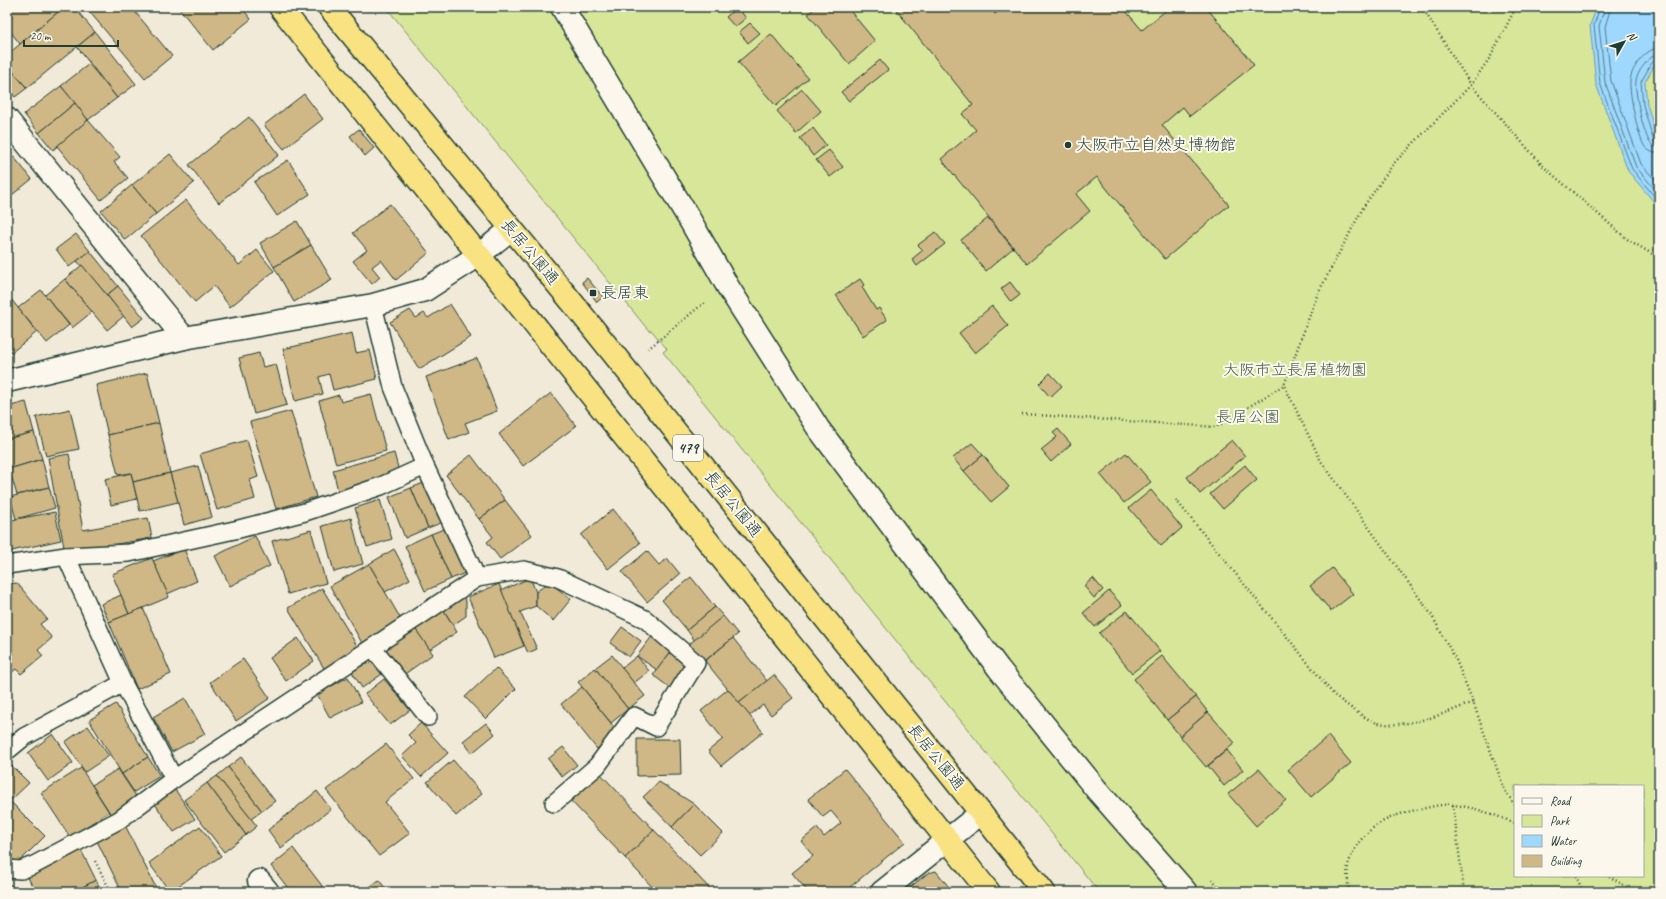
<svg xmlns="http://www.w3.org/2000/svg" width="1666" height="899" viewBox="0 0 1666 899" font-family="Caveat,'Klee One',sans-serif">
  <rect width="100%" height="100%" fill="#f2ead8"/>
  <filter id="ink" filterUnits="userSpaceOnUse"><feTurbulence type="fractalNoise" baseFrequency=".025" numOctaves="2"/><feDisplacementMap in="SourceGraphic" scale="8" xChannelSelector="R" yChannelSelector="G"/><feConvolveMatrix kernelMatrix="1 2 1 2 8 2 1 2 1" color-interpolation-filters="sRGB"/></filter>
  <g filter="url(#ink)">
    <path fill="#d8e699" stroke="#7c9266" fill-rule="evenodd" d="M386,7H1659V892H1099L663,352L667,349L651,330L649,331ZM1515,786H1643V876H1515Z"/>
    <polygon fill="#9ed8fe" stroke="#6b9aad" points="1597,7 1659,7 1659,62 1654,66 1645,82 1647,104 1659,145 1659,208 1628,171 1596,84 1590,25"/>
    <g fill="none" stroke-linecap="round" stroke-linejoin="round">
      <g stroke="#527b85" stroke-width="1">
        <polyline points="1600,7 1594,25 1600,83 1632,169 1659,202"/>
        <polyline points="1605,7 1599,26 1605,82 1636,167 1659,194"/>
        <polyline points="1611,7 1605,27 1611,81 1641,164 1659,184"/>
        <path d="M1659,48C1646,48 1631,68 1630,81C1629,93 1638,138 1645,147C1649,152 1654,153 1659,154"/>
        <path d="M1659,54C1650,54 1637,72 1636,81C1634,91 1644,137 1651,144C1653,147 1656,147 1659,148"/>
        <polyline points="1659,59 1656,59 1651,64 1641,82 1643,105 1653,139 1655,142 1659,143"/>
      </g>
    </g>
    <g fill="#cfb786" stroke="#1f3d34">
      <polygon points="12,7 64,7 20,44 7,27 7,11"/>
      <polygon points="64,7 74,7 95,32 27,88 7,65 7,55"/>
      <polygon points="91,7 131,7 172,56 145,78 88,10"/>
      <polygon points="178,7 241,7 251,19 213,50"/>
      <polygon points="718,7 728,7 722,12"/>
      <polygon points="737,7 746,18 735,27 726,17"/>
      <polygon points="816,7 847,7 875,41 849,64 808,14"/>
      <polygon points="894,7 989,7 995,14 1004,7 1128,7 1125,10 1142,30 1170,7 1206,7 1254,65 1190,116 1183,107 1162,125 1229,205 1165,259 1097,177 1076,194 1090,211 1027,264 941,159 976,130 962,114 973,105"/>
      <polygon points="750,23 760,33 748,43 739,32"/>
      <polygon points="95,32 136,84 117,98 77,47"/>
      <polygon points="771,34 808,78 776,106 738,62"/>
      <polygon points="880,60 888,70 849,101 841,92"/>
      <polygon points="89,64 117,98 88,120 61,86"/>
      <polygon points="7,65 27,88 15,97 7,88"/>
      <polygon points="61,86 75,103 39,133 24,114"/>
      <polygon points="802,89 821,111 796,133 777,111"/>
      <polygon points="304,94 323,119 284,149 264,125"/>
      <polygon points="75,103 88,120 53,150 39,133"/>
      <polygon points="249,117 279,155 219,203 189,165"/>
      <polygon points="88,120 120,157 114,162 128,178 101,200 57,146"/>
      <polygon points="813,128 826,145 813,156 800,138"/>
      <polygon points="359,129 374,148 365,156 350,136"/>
      <polygon points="829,150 843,167 830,177 816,160"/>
      <polygon points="170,154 194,183 156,214 132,185"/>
      <polygon points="13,156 32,179 7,199 7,161"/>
      <polygon points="288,160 310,194 277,216 254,182"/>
      <polygon points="132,185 156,214 125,240 101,211"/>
      <polygon points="186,200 239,265 257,250 274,271 230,307 214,286 195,302 141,236"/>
      <polygon points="390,204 429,253 396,280 381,260 372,267 380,277 372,284 353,261 367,250 353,233"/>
      <polygon points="988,218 1013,248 986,271 961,240"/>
      <polygon points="297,221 311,245 274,267 260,243"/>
      <polygon points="935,232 945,244 917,266 912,259 923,250 918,245"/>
      <polygon points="76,234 90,251 69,267 56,249"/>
      <polygon points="311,245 332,280 294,302 274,267"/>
      <polygon points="90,251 118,286 107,295 77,261"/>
      <polygon points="82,265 124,316 107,330 65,279"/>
      <polygon points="587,278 603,297 597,302 582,282"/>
      <polygon points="65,279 92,312 72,328 45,295"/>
      <polygon points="860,279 864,285 862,287 876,310 879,308 887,320 863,336 836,295"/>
      <polygon points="1010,282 1020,295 1011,302 1001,289"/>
      <polygon points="118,286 144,318 132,327 107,295"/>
      <polygon points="41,290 69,325 47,343 18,308"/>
      <polygon points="7,294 37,332 7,356"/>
      <polygon points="450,304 471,337 419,369 390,322 410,310 416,318 424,313 428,318"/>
      <polygon points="992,306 1008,326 975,353 959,333"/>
      <polygon points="352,333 356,353 370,350 377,379 333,390 329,374 319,377 323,394 295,401 283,349"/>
      <polygon points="259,353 263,367 276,364 287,405 254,414 239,358"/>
      <polygon points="477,358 497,411 465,423 469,432 449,440 426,377"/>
      <polygon points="147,373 159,423 108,435 96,385"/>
      <polygon points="1050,373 1062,386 1050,397 1039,384"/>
      <polygon points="551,393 576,426 523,466 499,434"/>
      <polygon points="371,394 386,451 336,464 319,401 339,395 341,402"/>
      <polygon points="26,402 34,432 7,439 7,407"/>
      <polygon points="70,409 79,449 46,456 36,417"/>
      <polygon points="291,411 316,497 276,509 250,422"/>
      <polygon points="159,423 170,473 133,482 131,473 118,475 108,435"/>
      <polygon points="1058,429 1071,444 1051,462 1041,450 1057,437 1053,433"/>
      <polygon points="34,432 42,459 9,469 7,463 7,439"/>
      <polygon points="247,440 258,477 250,480 255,499 217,510 200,454"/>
      <polygon points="1232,440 1245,456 1200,494 1187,477"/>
      <polygon points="972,443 983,455 964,471 953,458"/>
      <polygon points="394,453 400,475 338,491 333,470"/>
      <polygon points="1126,453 1151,482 1124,503 1100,474"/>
      <polygon points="69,454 83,530 148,518 152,538 65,553 48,458"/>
      <polygon points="471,455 505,500 479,519 446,475"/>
      <polygon points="983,455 1009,487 991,502 964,471"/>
      <polygon points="42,459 49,487 17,495 9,469"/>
      <polygon points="1245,465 1257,480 1223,509 1210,494"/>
      <polygon points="198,466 212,517 184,525 170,473"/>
      <polygon points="131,473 137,499 111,505 105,479"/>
      <polygon points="170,473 178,502 140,511 133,482"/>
      <polygon points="426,482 443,522 428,528 411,488"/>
      <polygon points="49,487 55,508 16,519 10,497"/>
      <polygon points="411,488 428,528 405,538 389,497"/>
      <polygon points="1151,490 1182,528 1161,546 1129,508"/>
      <polygon points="380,500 392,539 367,547 355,508"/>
      <polygon points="505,500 532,535 500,559 487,542 493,537 479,519"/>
      <polygon points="613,509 640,543 608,569 581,535"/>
      <polygon points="55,512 61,540 7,552 7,522 16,519"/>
      <polygon points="351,518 363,564 334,572 322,526"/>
      <polygon points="446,528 467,572 451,579 431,534"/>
      <polygon points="311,530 326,583 288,594 272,541"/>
      <polygon points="431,534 451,579 425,591 405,546"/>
      <polygon points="255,536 270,566 230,586 215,556"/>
      <polygon points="184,549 197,581 167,594 153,561"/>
      <polygon points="394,549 410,579 385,592 369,564"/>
      <polygon points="647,551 659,565 667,558 680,574 647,602 622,572"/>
      <polygon points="152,558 169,597 129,614 112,574"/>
      <polygon points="369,564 402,621 362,643 330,586"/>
      <polygon points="1332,568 1353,594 1331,611 1310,586"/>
      <polygon points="691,577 715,607 687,630 662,600"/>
      <polygon points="530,578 536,592 536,606 520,612 537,649 528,653 500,591"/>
      <polygon points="1093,578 1103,590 1094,598 1084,586"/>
      <polygon points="549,582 571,599 553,621 536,606 536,592"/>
      <polygon points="17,583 47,619 40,624 52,638 38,650 43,656 21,674 16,669 7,676 7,584"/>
      <polygon points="499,584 524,646 494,658 468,597"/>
      <polygon points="322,588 359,649 325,670 288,608"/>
      <polygon points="1109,591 1122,605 1095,627 1083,613"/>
      <polygon points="121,595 129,614 109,622 101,604"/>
      <polygon points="462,596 466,601 466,616 453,625 443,609"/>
      <polygon points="715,607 723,616 695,641 687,630"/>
      <polygon points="143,608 171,674 137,689 109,622"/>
      <polygon points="443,609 457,632 429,650 414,627"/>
      <polygon points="1127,611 1160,651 1132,673 1099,633"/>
      <polygon points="723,616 738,634 702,663 687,646"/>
      <polygon points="414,627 433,654 402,676 383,649"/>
      <polygon points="622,627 641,641 629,657 610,643"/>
      <polygon points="653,635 672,650 657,670 637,656"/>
      <polygon points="298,638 314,661 286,681 270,658"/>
      <polygon points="733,638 767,681 739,703 705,661"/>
      <polygon points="672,650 689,662 670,688 653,675"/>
      <polygon points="612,655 645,696 628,709 595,668"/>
      <polygon points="637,656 649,671 634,683 622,668"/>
      <polygon points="1162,656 1196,697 1167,720 1134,679"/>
      <polygon points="243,659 270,698 236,721 210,682"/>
      <polygon points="366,663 376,664 382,674 362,688 352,672"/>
      <polygon points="496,668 516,689 486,719 465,697"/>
      <polygon points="595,668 628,709 611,723 578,682"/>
      <polygon points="774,675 793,698 771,715 763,705 749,716 739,703"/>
      <polygon points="348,677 361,702 330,718 317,694"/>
      <polygon points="384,679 410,710 390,725 365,694"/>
      <polygon points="582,687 618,732 597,749 561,704"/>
      <polygon points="728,689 763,732 721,766 708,751 723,739 701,711"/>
      <polygon points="1196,697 1208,712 1180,736 1167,720"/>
      <polygon points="185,698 205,734 172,752 153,717"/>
      <polygon points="116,704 148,757 122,774 89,720"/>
      <polygon points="1208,712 1235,743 1206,767 1180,736"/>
      <polygon points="421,723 448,753 421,777 402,756 416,743 408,735"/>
      <polygon points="486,723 495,734 472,753 463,741"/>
      <polygon points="88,726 109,756 85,772 65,742"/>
      <polygon points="53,734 73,763 48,781 28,753"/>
      <polygon points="1328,736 1351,763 1311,797 1288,770"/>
      <polygon points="637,739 680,739 681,775 637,776"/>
      <polygon points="386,744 414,779 385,802 410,833 379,856 326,790"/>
      <polygon points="563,747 577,765 562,777 548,759"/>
      <polygon points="1227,750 1243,770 1224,786 1208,766"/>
      <polygon points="148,757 160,776 134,792 122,774"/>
      <polygon points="241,757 275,801 262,811 228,767"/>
      <polygon points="453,760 482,794 456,816 427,782"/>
      <polygon points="11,765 29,783 10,801 7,798 7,769"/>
      <polygon points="228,767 262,811 251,819 217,776"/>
      <polygon points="81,768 109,812 70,837 41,793"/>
      <polygon points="118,769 138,799 112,816 92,785"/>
      <polygon points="845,769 905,842 844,892 808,892 792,873 813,856 801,841 817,828 824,837 841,823 831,811 823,817 808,799"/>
      <polygon points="1259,769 1286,800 1256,826 1228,794"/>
      <polygon points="598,771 654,830 625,858 569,799"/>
      <polygon points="217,776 257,826 246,835 207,783"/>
      <polygon points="659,782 694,804 672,827 643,797"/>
      <polygon points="207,783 246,835 224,852 184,800"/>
      <polygon points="174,788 195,819 174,832 153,801"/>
      <polygon points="317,791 331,809 281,848 268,830"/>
      <polygon points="7,798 45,836 16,865 7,856"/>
      <polygon points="694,804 723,833 700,855 672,827"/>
      <polygon points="125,825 158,892 122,892 96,839"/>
      <polygon points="200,826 221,856 170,892 149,863"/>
      <polygon points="654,830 713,892 657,892 625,858"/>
      <polygon points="80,848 96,880 73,892 35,892 27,875"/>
      <polygon points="293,848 323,887 317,892 291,892 271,866"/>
      <polygon points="936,871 953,892 904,892 928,873"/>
      <polygon points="96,880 102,892 73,892"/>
      <polygon points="379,880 388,892 363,892"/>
      <polygon points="10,884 16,892 7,892 7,887"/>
    </g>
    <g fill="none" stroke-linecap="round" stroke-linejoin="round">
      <g stroke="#1f3d34" stroke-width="20">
        <g id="service">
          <polyline points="66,556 129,553 239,529 305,512 381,486 425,466"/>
          <polyline points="7,565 66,556 123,683 174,779 477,578 425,466 393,387 373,305"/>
          <polyline points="477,578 524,570 558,578 645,619 696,663 656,727 634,716 597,766 554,803"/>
          <polyline points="373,648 428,717"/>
          <polyline points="7,751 24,737 123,683"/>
          <polyline points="7,869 21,870 34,865 119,820 174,779"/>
        </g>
      </g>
      <g stroke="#1f3d34" stroke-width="25">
        <polyline id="pedestrian" points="562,7 691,222 728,287 818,428 999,669 1096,789 1186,892"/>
      </g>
      <g stroke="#1f3d34" stroke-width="25">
        <g id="minor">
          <polyline points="7,119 184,338"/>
          <polyline points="7,381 184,338 373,305 425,290 479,255 511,229"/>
          <polyline points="259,881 268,892"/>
        </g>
      </g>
      <g stroke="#1f3d34" stroke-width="25">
        <polyline id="tertiary" points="882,892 981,813"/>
      </g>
      <g stroke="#1f3d34" stroke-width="25">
        <g id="trunk">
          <polyline points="280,7 989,892"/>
          <polyline points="329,7 576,307 1044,892"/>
        </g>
      </g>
      <g stroke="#1f3d34" stroke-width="2.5" stroke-dasharray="1 3" stroke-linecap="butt">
        <polyline points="1422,7 1471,85 1544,167 1627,239 1659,258"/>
        <polyline points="648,349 705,302"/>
        <polyline points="1022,414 1216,427 1284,385"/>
        <path d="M1176,500L1334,695C1345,703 1365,720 1378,723C1407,729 1447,713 1473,702"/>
        <polyline points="1453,805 1464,892"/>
        <polyline points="1515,805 1505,791 1473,702 1456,660 1431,614 1321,461 1284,385 1318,293 1364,206 1394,163 1471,85 1491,56 1516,7"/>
        <polyline points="95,861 111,892"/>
        <polyline points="1576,876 1583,892"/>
        <polyline points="1609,876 1635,892"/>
        <polyline points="1212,879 1223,892"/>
        <path d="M1349,892C1348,883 1346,871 1349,862C1361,828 1388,815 1421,809C1431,807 1440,804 1451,805C1473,806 1494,815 1515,823"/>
      </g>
      <use href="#service" stroke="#fbf7ec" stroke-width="17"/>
      <use href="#pedestrian" stroke="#fbf7ec" stroke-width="22"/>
      <use href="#minor" stroke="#fbf7ec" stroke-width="22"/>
      <use href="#tertiary" stroke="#fbf7ec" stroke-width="22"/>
      <use href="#trunk" stroke="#f8e281" stroke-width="22"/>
    </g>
  </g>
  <g fill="#1f3d34" stroke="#fbf7ec" stroke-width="1.5">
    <circle cx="1068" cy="145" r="4"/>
    <rect x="589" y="289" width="8" height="8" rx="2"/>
  </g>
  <g text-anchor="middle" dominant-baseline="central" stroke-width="4" stroke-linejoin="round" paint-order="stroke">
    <rect fill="#fbf7ec" stroke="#61756b" stroke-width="1" x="673" y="435" width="30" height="26" rx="3"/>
    <g font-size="15" font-weight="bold" fill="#1f3d34">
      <text x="688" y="448">479</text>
    </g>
    <g font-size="16" fill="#1f3d34" stroke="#fbf7ec" text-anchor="start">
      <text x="1076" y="145">大阪市立自然史博物館</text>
      <text x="601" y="293">長居東</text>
    </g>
    <g font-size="16" fill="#1f3d34" stroke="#fbf7ec">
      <text transform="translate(530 252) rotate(50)">長居公園通</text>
      <text transform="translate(733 504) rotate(51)">長居公園通</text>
      <text transform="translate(936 757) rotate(51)">長居公園通</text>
    </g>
    <g font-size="16" fill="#445f48" stroke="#fbf7ec">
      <text x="1295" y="370">大阪市立長居植物園</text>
      <text x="1248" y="417">長居公園</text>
    </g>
  </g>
  <rect width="1666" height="899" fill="none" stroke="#fbf7ec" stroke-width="24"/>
  <rect x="12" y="12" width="1642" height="875" fill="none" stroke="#1f3d34" stroke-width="1.5" filter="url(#ink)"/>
  <rect x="1514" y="785" width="130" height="92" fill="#fbf7ec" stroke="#a3ada2"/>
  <rect x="1522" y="798" width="20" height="6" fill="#fbf7ec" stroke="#a3ada2"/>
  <text x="1550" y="805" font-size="12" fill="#1f3d34">Road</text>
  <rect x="1522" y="815" width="20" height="12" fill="#d8e699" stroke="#a3ada2"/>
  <text x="1550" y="825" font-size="12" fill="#1f3d34">Park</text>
  <rect x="1522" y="835" width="20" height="12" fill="#9ed8fe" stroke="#a3ada2"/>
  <text x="1550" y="845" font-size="12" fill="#1f3d34">Water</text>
  <rect x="1522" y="855" width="20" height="12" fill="#cfb786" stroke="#a3ada2"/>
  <text x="1550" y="865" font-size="12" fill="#1f3d34">Building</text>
  <g transform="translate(1624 42) rotate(51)" stroke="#fbf7ec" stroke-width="3" paint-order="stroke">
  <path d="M0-3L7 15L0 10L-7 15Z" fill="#1f3d34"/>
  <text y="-6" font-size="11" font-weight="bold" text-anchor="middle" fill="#1f3d34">N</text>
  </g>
  <path d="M24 40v6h94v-6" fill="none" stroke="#1f3d34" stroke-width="2"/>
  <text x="30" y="40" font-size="12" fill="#1f3d34" stroke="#fbf7ec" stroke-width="3" paint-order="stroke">20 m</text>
</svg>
